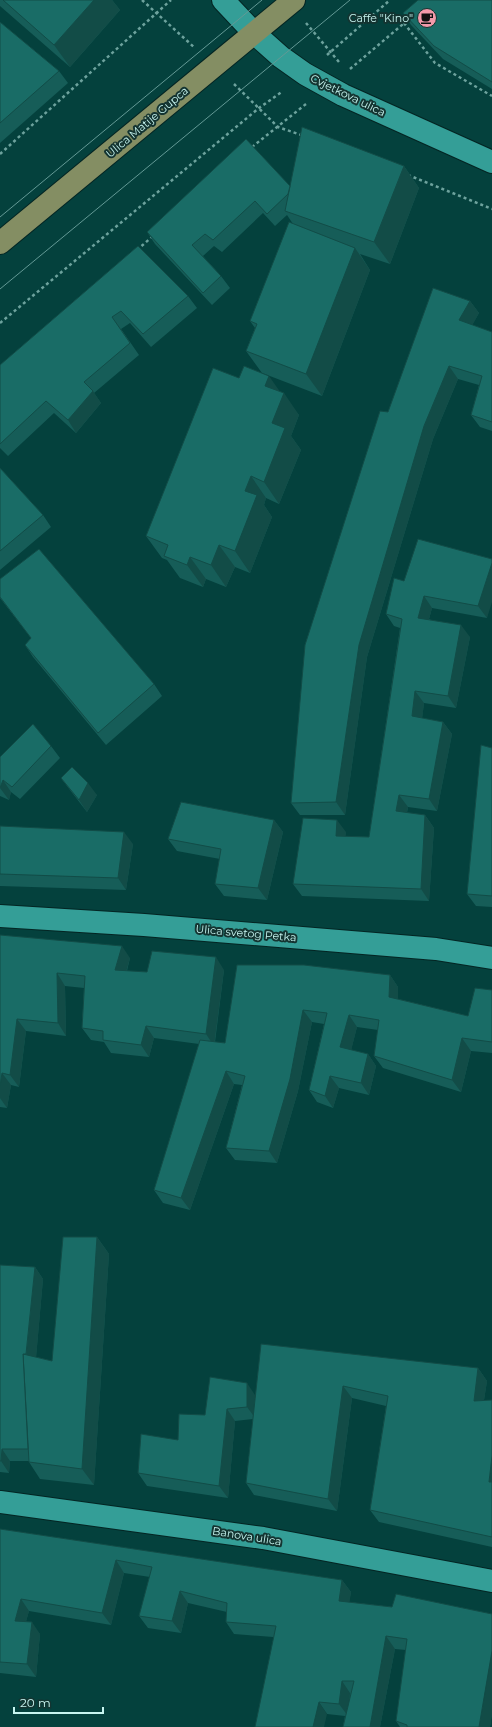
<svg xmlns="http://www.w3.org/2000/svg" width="492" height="1727" viewBox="0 0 492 1727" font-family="Montserrat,sans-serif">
  <rect width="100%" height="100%" fill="#04413d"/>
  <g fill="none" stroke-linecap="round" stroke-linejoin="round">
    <g stroke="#042523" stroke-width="24">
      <g id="minor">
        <polyline points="223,0 254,33 281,57 305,74 343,95 492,162"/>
        <polyline points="0,916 144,925 436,949 492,958"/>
        <polyline points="0,1502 263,1538 492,1581"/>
      </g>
    </g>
    <g stroke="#042523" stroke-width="24">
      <polyline id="major" points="0,243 294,0"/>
    </g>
    <g stroke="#6da29d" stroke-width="2.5" stroke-dasharray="3 3" stroke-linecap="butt">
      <polyline points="142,0 195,48"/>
      <polyline points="306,23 339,62"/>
      <polyline points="404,23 435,63 492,96"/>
      <polyline points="327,55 390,0"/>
      <polyline points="350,69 409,19"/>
      <polyline points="234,84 278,127 304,136"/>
      <polyline points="252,147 306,104"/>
      <polyline points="0,154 171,0"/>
      <polyline points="408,175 492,209"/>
      <polyline points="137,250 153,236"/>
      <polyline points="0,323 259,108 283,91"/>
    </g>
    <use href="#minor" stroke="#349e97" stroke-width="22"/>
    <use href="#major" stroke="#848e63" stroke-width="22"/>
    <g stroke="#639995" stroke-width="1">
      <polyline points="0,217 262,0"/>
      <polyline points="0,289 350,0"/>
    </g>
  </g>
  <g fill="#165d58">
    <polygon points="0,0 112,0 120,10 70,67 0,6"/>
    <polygon points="492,0 492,89 443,59 411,25 403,13"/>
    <polygon points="0,22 59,71 68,83 0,143"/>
    <polygon points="404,166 419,188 390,264 360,254 370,270 322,396 262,373 246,351 255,328 250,321 293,224 287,215 275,226 263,213 222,252 214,246 203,256 221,276 230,288 212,305 155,244 147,232 290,186"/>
    <polygon points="138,246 188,296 197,308 151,347 130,323 121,329 139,355 94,393 101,403 76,433 54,413 8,456 0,448 0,365"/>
    <polygon points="470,301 479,313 472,325 492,332 492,431 480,427 471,415 479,385 458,379 433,439 367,657 345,815 300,815 291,803 388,412"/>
    <polygon points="239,378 279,391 299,415 291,436 301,450 279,504 266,498 264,505 272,517 250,573 235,567 226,587 206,579 203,587 180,578 167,560 162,558 146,536"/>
    <polygon points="0,468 43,515 51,527 0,570"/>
    <polygon points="492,559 487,618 432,608 429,619 470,637 456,708 424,703 422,718 443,722 452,734 437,811 408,807 407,813 425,815 434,828 429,901 302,896 293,884 346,832 345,836 369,837 400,628 394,626 386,614 404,581"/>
    <polygon points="0,579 154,684 162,696 106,745 33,657 25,645 31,638 0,598"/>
    <polygon points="51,746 60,758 20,799 11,792 9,800 0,796 0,757"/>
    <polygon points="492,748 492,907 476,906 467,894"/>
    <polygon points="61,778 97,795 87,812 70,790"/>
    <polygon points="274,820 283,832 267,900 224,896 215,884 220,859 177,851 168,839"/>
    <polygon points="0,826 133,844 126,890 0,886"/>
    <polygon points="0,935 130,958 127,971 147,972 224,970 215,1042 225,1043 237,965 390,975 398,987 398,999 468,1016 492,990 492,1053 471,1051 461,1092 383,1068 374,1056 378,1030 357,1027 351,1050 368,1054 376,1066 369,1095 339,1088 333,1108 317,1102 309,1090 324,1024 312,1022 298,1091 277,1163 235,1160 226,1148 242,1085 234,1084 190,1210 163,1203 154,1190 199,1044 154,1038 149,1057 111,1053 104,1042 91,1040 82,1028 84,988 65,986 66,1036 26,1031 19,1087 11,1085 7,1108 0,1107"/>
    <polygon points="97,1237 109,1254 94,1485 40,1479 29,1462 29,1461 10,1461 9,1473 0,1472 0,1265 35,1267 43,1279 36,1357 52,1361"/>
    <polygon points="478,1368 487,1381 484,1400 492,1400 492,1547 379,1522 370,1510 386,1406 352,1398 337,1511 254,1495 246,1483 253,1419 235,1421 228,1498 147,1486 138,1473 178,1440 205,1415 255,1395 255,1398"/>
    <polygon points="0,1529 342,1580 351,1592 349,1602 392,1607 492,1713 490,1727 400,1727 396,1721 406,1650 395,1649 380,1727 343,1727 345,1716 327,1714 273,1637 234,1634 226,1622 227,1612 188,1603 181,1633 148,1628 139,1616 150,1577 124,1573 111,1625 29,1611 26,1621 40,1634 36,1677 0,1673"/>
  </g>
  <g fill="#124c47">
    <polygon points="94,0 112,0 120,10 70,67 54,45"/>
    <polygon points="404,166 419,188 390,264 374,242"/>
    <polygon points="355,248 370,270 322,396 306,374"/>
    <polygon points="470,301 479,313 468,333 459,320"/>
    <polygon points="449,366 458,379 433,439 367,657 345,815 336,802 359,645 424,426"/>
    <polygon points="269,376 283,396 284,393 299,415 291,436 301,450 279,504 264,482 272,423 265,386"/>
    <polygon points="93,391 101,403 76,433 68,420"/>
    <polygon points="251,476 266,498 264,505 272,517 250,573 235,551 245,491"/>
    <polygon points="219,545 235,567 226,587 211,565"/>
    <polygon points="190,557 206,579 203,587 187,565"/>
    <polygon points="492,563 492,602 487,618 478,606"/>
    <polygon points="424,596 432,608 426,630 418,618"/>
    <polygon points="461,625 470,637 456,708 448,696"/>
    <polygon points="415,691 424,703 421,729 412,716"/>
    <polygon points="443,722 452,734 437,811 429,799"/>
    <polygon points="3,780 11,792 9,800 0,788"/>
    <polygon points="88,783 97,795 87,812 79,800"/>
    <polygon points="399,795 408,807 404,824 396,811"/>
    <polygon points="425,815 434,828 429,901 421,889"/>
    <polygon points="274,820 283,832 267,900 258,888"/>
    <polygon points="337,820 346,832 345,848 336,836"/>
    <polygon points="124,832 133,844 126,890 118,878"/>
    <polygon points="122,946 130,958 123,983 115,970"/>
    <polygon points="216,957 224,970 214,1046 206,1034"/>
    <polygon points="57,973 65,986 66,1036 58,1023"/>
    <polygon points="390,975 398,987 398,1009 389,997"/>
    <polygon points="303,1010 312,1022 298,1091 277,1163 269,1151"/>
    <polygon points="349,1015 357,1027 349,1059 340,1047"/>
    <polygon points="17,1019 26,1031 19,1087 10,1075"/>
    <polygon points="146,1026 154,1038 149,1057 141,1045"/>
    <polygon points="462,1038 471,1051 461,1092 452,1080"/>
    <polygon points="368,1054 376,1066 369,1095 361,1083"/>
    <polygon points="226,1071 234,1084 190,1210 181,1198"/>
    <polygon points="2,1073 11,1085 7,1108 0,1098 0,1086"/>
    <polygon points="330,1076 339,1088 333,1108 325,1096"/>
    <polygon points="97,1237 109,1254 94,1485 82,1469"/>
    <polygon points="35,1267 43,1279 35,1370 26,1358"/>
    <polygon points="478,1368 487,1381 482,1413 474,1401"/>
    <polygon points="247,1383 255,1395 256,1419 247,1407"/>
    <polygon points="343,1386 352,1398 337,1511 328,1499"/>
    <polygon points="227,1409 235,1421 228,1498 219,1486"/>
    <polygon points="2,1449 10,1461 9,1473 1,1461"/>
    <polygon points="492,1456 492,1487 489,1482"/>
    <polygon points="116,1560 124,1573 111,1625 102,1613"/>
    <polygon points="342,1580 351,1592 348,1613 339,1601"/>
    <polygon points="180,1591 188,1603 181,1633 172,1621"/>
    <polygon points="21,1599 29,1611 23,1633 15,1621"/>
    <polygon points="32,1622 40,1634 36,1677 27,1664"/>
    <polygon points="386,1636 395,1649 380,1727 370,1727"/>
    <polygon points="492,1651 492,1713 490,1727 479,1727"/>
    <polygon points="342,1681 350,1693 348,1716 339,1704"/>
    <polygon points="319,1702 327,1714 324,1727 313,1727"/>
  </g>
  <g fill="#196c66" stroke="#124c47">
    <polygon points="3,0 94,0 54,45"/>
    <polygon points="418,0 492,0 492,82 434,46 403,13"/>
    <polygon points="0,22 59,71 0,123"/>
    <polygon points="302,127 404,166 374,242 285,211"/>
    <polygon points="246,139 290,186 288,194 267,214 255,201 213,240 205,234 192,245 221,276 203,293 147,232"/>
    <polygon points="289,222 355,248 306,374 246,351 257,324 250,321"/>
    <polygon points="138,246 188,296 143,334 121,311 112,317 130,343 84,382 93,391 68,420 46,401 0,444 0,365"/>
    <polygon points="433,288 470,301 459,320 492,332 492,422 471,415 482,376 449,366 424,426 359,645 336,802 291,803 305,645 380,411 388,412"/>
    <polygon points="244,366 269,376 265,386 284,393 272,423 285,428 264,482 251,476 245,491 257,495 235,551 219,545 211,565 190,557 187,565 164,556 168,545 146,536 213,368 239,378"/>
    <polygon points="0,468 43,515 0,551"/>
    <polygon points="418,539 492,559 492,563 478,606 424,596 418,618 461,625 448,696 415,691 412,716 443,722 429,799 399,795 396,811 425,815 421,889 293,884 303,818 337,820 336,836 369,837 402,619 386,614 394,578 404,581"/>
    <polygon points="39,549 154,684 98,733 25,645 31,638 0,597 0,579"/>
    <polygon points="33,724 51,746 12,787 3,780 0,788 0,757"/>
    <polygon points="481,745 492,748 492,896 467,894"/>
    <polygon points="72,767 88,783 79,800 61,778"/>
    <polygon points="181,802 274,820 258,888 215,884 221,849 168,839"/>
    <polygon points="0,826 124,832 118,878 0,874"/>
    <polygon points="0,935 122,946 115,970 147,972 152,951 216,957 206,1034 146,1026 141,1045 103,1040 103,1031 82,1028 85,976 57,973 58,1023 17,1019 10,1075 2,1073 0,1086"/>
    <polygon points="237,965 304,965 390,975 389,997 468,1016 475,988 492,990 492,1042 462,1038 452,1080 374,1056 379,1020 349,1015 340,1047 368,1054 361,1083 330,1076 325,1096 309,1090 327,1013 303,1010 290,1079 269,1151 226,1148 245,1076 226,1071 181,1198 154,1190 200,1040 225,1043"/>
    <polygon points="63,1237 97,1237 82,1469 29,1462 23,1354 52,1361"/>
    <polygon points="0,1265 35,1267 26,1354 23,1354 28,1449 2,1449 1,1461 0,1461"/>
    <polygon points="261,1344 478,1368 474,1401 492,1400 492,1456 489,1482 492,1482 492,1537 370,1510 388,1396 343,1386 328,1499 246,1483"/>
    <polygon points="210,1377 247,1383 247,1407 227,1409 219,1486 138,1473 141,1434 178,1440 179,1414 205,1415"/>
    <polygon points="0,1529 342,1580 339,1601 392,1607 396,1594 492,1614 492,1651 479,1727 407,1727 407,1725 396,1721 407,1639 386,1636 370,1727 343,1727 354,1681 342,1681 339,1704 319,1702 313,1727 255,1727 276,1626 226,1622 227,1603 180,1591 172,1621 139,1616 152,1567 116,1560 102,1613 21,1599 15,1621 32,1622 27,1664 0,1662"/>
  </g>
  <defs>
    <g id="cafe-disc" transform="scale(1)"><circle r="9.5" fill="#f39aaa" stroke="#143431"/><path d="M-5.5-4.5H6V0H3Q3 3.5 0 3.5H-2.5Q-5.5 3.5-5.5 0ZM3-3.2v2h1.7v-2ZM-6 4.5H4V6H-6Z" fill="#111"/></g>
  </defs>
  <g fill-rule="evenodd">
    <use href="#cafe-disc" x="427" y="18"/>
  </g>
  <g text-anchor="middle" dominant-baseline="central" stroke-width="4" stroke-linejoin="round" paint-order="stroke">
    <g font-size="11" fill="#c7f5f0" stroke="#143431" text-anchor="end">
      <text x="413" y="18">Caffe "Kino"</text>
    </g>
    <g font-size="11" fill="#c7f5f0" stroke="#143431">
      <text transform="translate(348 95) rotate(26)">Cvjetkova ulica</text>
      <text transform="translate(147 122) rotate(-40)">Ulica Matije Gupca</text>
      <text transform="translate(246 933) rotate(5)">Ulica svetog Petka</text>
      <text transform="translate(247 1536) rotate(9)">Banova ulica</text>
    </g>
  </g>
  <path d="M14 1707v6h89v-6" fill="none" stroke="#c7f5f0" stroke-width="2"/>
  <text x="20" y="1707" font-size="12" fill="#c7f5f0" stroke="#143431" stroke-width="3" paint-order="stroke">20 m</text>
</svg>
